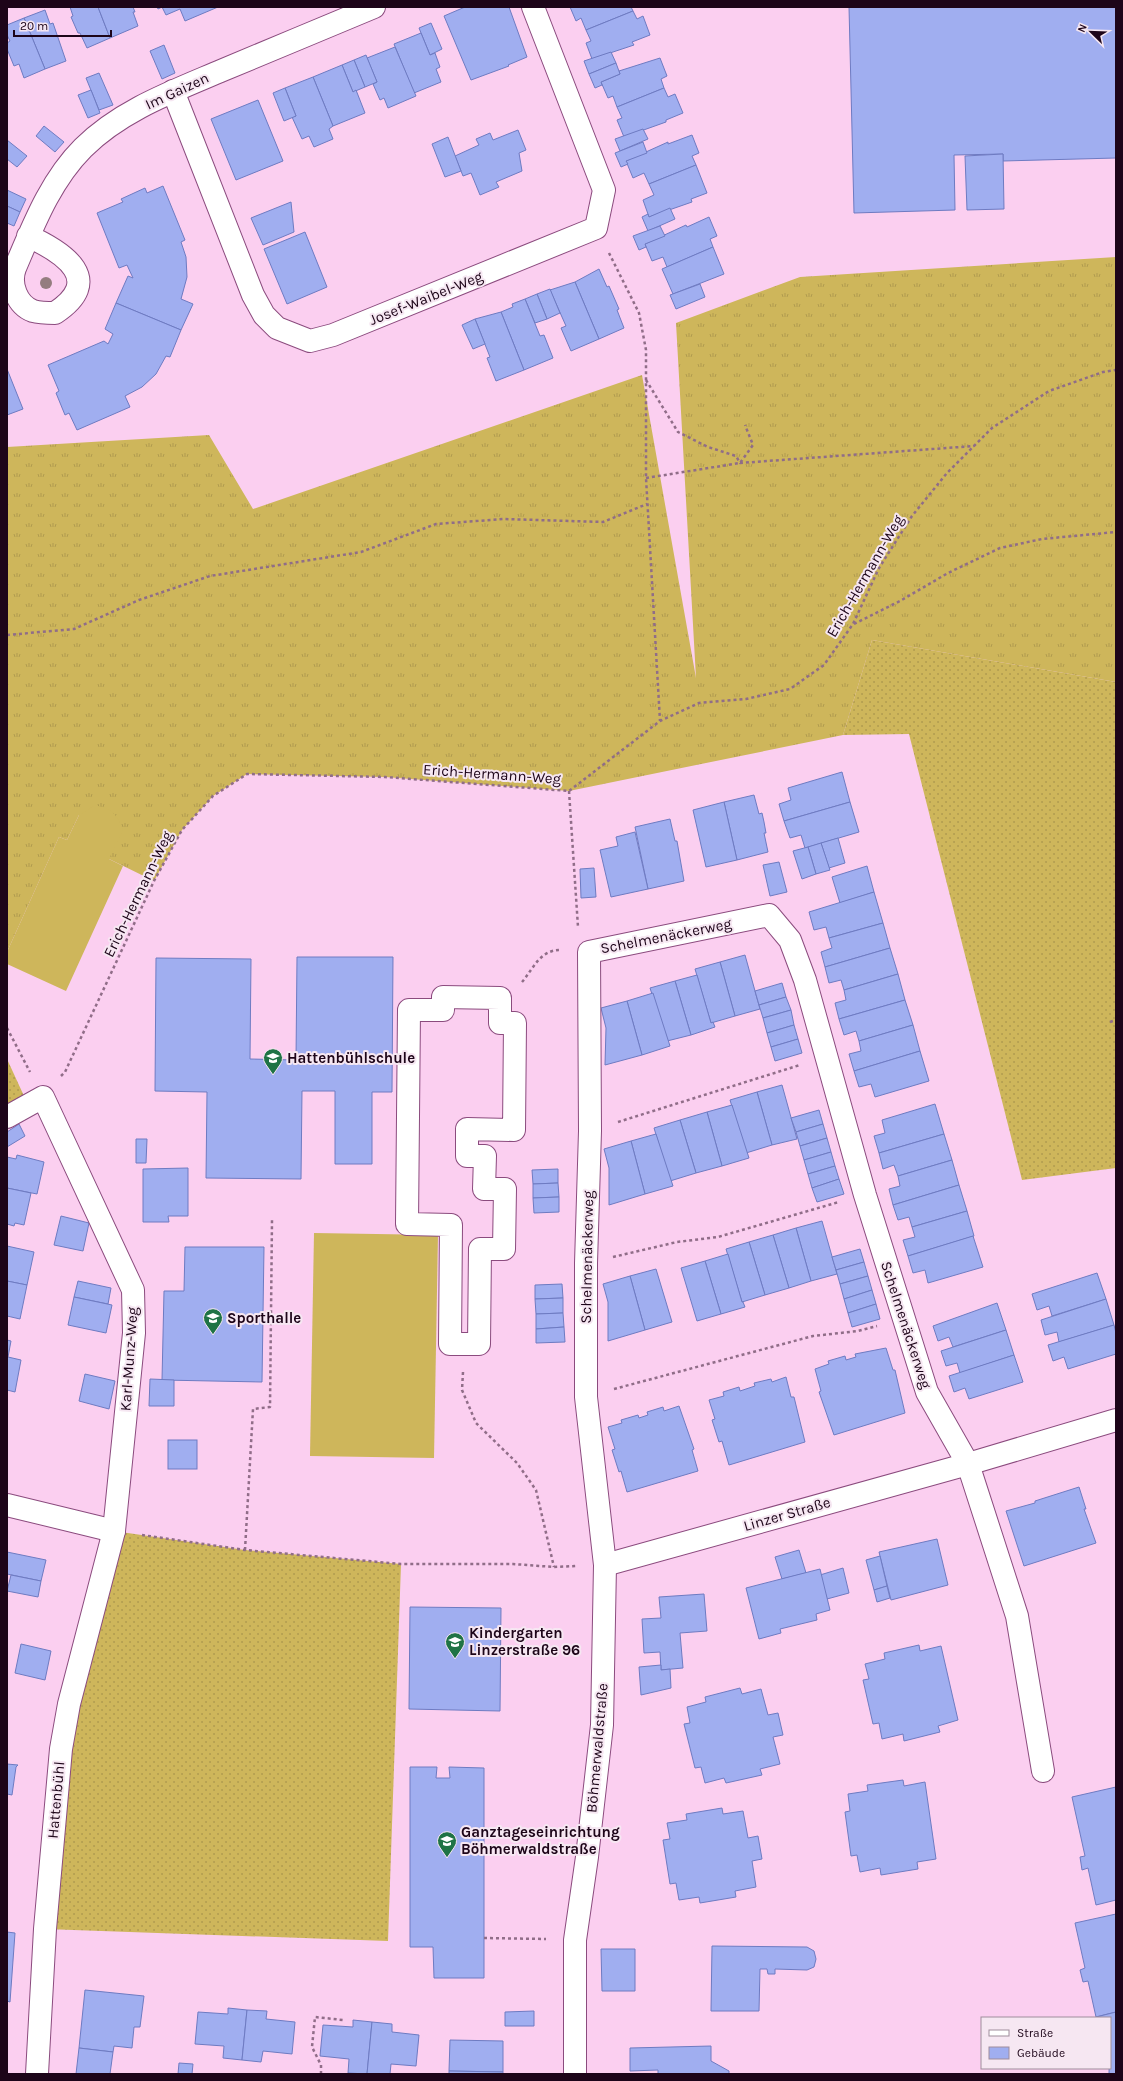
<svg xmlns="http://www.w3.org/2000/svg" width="1123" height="2081" viewBox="0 0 1123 2081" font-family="Karla,sans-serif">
  <defs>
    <pattern id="grass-tufts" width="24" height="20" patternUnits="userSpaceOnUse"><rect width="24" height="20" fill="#ceb65b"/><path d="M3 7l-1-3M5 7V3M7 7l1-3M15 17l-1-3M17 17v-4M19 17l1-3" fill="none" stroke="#b09b4f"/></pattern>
    <pattern id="garden-dots" width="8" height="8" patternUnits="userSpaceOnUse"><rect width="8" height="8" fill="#ceb65b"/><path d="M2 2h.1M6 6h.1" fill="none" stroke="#b09b4f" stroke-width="1.8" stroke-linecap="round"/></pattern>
  </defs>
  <rect width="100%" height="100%" fill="#fbcff0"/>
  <polygon fill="url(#grass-tufts)" points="1116,257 1116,682 872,640 843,735 569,791 385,777 247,774 213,796 182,830 154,881 109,859 79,815 67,840 59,837 7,952 7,447 209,435 253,509 642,375 696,678 676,323 800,277"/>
  <g fill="url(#garden-dots)">
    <polygon points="872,640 1116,682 1116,1168 1022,1180 909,734 843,735"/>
    <polygon points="7,1059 24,1096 7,1107"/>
    <polygon points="114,1531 245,1550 401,1564 388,1941 45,1929 61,1749"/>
  </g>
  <g fill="#ceb65b">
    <path d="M95,805C112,810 116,812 123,830L109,859L123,866L66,991L7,964V952L59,837L67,840L79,815Z"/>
    <polygon points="314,1233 438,1235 434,1458 310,1456"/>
  </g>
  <g fill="#a0aef0" stroke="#6e7bc2">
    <polygon points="70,7 98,7 110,38 87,48 80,33 78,33 71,17 73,16"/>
    <polygon points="98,7 133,7 135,12 133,12 138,26 110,38"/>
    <polygon points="157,7 218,7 185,21 180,9 166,15 162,7 158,9"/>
    <polygon points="465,7 509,7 527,57 508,65 509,66 471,80 444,16"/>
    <polygon points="570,7 631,7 633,11 586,30 581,18 576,21"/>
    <polygon points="849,7 1116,7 1116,158 1003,161 1003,154 954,155 955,210 854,213"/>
    <polygon points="45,10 50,24 53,23 66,61 45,69 24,18"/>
    <polygon points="633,11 637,19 643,16 650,35 632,42 634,45 592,59 586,43 591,41 586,30"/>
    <polygon points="24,18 45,69 24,78 19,64 14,66 7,49 7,43 10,41 7,35 7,25"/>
    <polygon points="431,23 442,49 430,55 419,28"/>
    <polygon points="421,33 430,55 435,53 440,67 436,69 441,82 414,93 394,44"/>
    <polygon points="164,45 175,73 162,79 150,51"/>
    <polygon points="395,47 416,96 388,108 384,98 380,100 373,84 377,82 367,58"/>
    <polygon points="611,52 616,63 589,74 584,61"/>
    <polygon points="366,55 377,82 365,87 354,60"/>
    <polygon points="660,58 667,76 661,79 664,88 617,107 613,96 608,98 601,82 620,74 619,71"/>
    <polygon points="354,60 365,87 353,92 342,65"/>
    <polygon points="616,63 620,74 601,82 602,85 595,88 589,74"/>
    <polygon points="342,65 353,92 356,90 365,113 333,126 313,77"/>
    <polygon points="99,73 113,105 99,110 86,78"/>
    <polygon points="313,77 333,126 329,129 333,139 314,147 309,136 302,139 292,117 296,116 285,88"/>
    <polygon points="285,88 296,116 284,121 273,93"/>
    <polygon points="664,88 668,97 675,94 683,113 666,120 666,122 624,137 617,120 622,118 617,107"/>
    <polygon points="91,90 100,113 88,118 78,95"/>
    <polygon points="258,100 283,161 236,180 211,119"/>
    <polygon points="44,126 64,142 55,152 36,136"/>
    <polygon points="643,129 648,139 620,151 615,139"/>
    <polygon points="518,130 526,150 519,153 522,171 496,182 499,187 480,195 471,173 463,176 455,156 479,145 476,139 490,133 493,140"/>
    <polygon points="692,135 699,153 692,156 696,165 649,184 644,173 633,178 626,161 668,142 668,144"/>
    <polygon points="448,137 461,171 445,177 432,144"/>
    <polygon points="7,140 27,156 17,167 7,159"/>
    <polygon points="643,142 647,153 626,161 628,164 621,167 615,153"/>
    <polygon points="1003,154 1004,209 967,210 965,156"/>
    <polygon points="696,165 707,193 691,199 692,202 649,217 643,200 654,195 649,184"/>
    <polygon points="163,186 185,240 181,242 186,257 187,277 181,299 193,304 181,330 116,303 128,276 133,278 127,265 119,268 97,213 123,202 121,199 145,188 147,193"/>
    <polygon points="7,190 26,199 20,212 7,206"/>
    <polygon points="291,202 294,232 263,245 251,218"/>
    <polygon points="7,206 20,212 14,226 7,223"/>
    <polygon points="670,208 675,219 648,231 642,217 648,214 649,217"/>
    <polygon points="709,217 717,236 710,239 713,247 667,267 663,257 652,261 645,244 686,225 687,227"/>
    <polygon points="660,226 665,236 645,244 646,247 639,250 633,236"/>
    <polygon points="305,232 327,287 287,304 264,249"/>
    <polygon points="713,247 724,274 673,294 662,269"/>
    <polygon points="599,269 607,287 609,286 619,309 617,310 624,328 599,339 575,282"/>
    <polygon points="575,282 599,339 571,351 561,328 566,326 550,290"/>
    <polygon points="700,284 705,297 676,309 670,295"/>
    <polygon points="550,289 560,313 547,319 537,294"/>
    <polygon points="537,294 547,319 535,323 525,299"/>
    <polygon points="525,299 540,336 544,335 553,358 524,370 501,312 513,307 512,304"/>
    <polygon points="116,303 181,330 170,357 166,356 156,374 142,387 125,396 130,407 77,430 69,413 65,415 56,393 59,391 48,365 104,341 108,344 113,334 105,329"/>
    <polygon points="501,312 524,370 496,381 487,358 490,357 475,319"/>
    <polygon points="475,319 485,344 473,349 462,325"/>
    <polygon points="7,369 23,409 7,415"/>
    <polygon points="842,772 850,802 784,821 779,804 791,800 788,788"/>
    <polygon points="754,795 759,814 762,813 764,822 766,833 764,833 768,852 737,860 724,802"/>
    <polygon points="724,802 737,860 706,867 693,810"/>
    <polygon points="850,802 859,832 805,848 801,835 790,838 784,821"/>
    <polygon points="670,819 675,841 677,841 684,881 648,889 635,827"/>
    <polygon points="635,832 648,889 611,897 600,850 618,846 616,837"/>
    <polygon points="838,838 845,863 829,868 821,843"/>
    <polygon points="821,843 830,870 816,874 808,847"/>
    <polygon points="808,847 816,874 802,879 793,851"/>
    <polygon points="779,862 787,892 770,896 763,865"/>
    <polygon points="867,866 874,892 840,903 832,877"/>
    <polygon points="594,868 596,897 581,898 580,869"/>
    <polygon points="874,892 883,923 829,938 826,927 814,930 809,912"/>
    <polygon points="883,923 890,948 825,967 821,952 832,948 829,938"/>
    <polygon points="890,948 898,974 844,990 841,980 829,983 825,967"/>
    <polygon points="745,955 760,1009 735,1016 720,962"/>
    <polygon points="297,957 393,957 392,1092 372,1092 372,1164 335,1164 335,1091 302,1091 301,1179 206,1178 207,1092 155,1091 156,958 251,959 250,1059 296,1060"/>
    <polygon points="720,962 735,1016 711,1023 695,969"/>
    <polygon points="898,974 905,1000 839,1019 835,1003 846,1000 844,990"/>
    <polygon points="697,975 711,1023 713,1022 715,1027 691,1035 675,981"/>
    <polygon points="675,981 691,1035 667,1041 650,988"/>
    <polygon points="782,983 786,997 759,1005 755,991"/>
    <polygon points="653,993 670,1046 642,1055 627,1001"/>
    <polygon points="786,997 791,1010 763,1018 759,1005"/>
    <polygon points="905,1000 913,1025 859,1041 856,1031 844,1035 839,1019"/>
    <polygon points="627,1001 642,1055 605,1065 606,1028 601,1008"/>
    <polygon points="791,1010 794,1025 767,1033 763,1018"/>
    <polygon points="794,1025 798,1039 771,1047 767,1033"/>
    <polygon points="913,1025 920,1051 854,1071 849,1054 861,1051 859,1041"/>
    <polygon points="798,1039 802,1053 775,1061 771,1047"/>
    <polygon points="920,1051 929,1081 875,1097 871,1084 859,1087 854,1071"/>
    <polygon points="782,1085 797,1139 772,1145 757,1092"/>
    <polygon points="757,1092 772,1145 746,1153 730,1100"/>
    <polygon points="935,1104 944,1134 879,1153 874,1136 885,1133 882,1120"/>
    <polygon points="732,1105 749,1158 722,1166 707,1112"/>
    <polygon points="819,1110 823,1124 796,1132 791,1118"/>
    <polygon points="707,1112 722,1166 696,1173 680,1120"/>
    <polygon points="680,1120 696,1173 670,1181 654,1128"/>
    <polygon points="19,1124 25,1136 7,1147 7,1132"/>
    <polygon points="823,1124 827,1138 800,1146 796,1132"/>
    <polygon points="656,1134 673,1186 645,1194 631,1141"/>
    <polygon points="944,1134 952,1160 898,1176 894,1165 883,1169 879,1153"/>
    <polygon points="827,1138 831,1152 804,1160 800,1146"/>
    <polygon points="136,1139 147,1139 146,1163 136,1163"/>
    <polygon points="631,1141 645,1194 609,1205 609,1168 604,1149"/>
    <polygon points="831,1152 835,1166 808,1174 804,1160"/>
    <polygon points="17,1155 44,1162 37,1194 7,1188 7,1157 16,1159"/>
    <polygon points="952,1160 959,1185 893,1205 889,1189 900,1186 898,1176"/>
    <polygon points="835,1166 839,1179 812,1188 808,1174"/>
    <polygon points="188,1168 188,1216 168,1216 169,1222 143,1222 143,1169"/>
    <polygon points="558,1169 558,1183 533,1184 532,1170"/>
    <polygon points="839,1179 844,1194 817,1202 812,1188"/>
    <polygon points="558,1183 559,1197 533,1198 533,1184"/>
    <polygon points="959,1185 967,1211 912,1227 909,1217 898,1220 893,1205"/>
    <polygon points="7,1188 31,1193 24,1225 15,1223 14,1226 7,1224"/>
    <polygon points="559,1197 559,1212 534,1213 533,1198"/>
    <polygon points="967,1211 974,1236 908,1256 903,1240 915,1237 912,1227"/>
    <polygon points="61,1216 89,1223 83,1251 54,1245"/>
    <polygon points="822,1221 837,1274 811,1281 796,1228"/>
    <polygon points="796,1228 811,1281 789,1288 773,1235"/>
    <polygon points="773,1235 789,1288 765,1295 749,1242"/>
    <polygon points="973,1236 983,1267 928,1283 925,1270 913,1273 908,1256"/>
    <polygon points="749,1242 765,1295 742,1302 726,1249"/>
    <polygon points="7,1246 34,1252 27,1285 7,1281"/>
    <polygon points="185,1247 264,1247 262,1382 162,1380 164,1291 184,1291"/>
    <polygon points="860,1249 864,1262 836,1270 832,1257"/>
    <polygon points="728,1254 742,1302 743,1302 745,1307 721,1314 705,1261"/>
    <polygon points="705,1261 721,1314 697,1321 681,1268"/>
    <polygon points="864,1262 868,1276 840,1284 836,1270"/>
    <polygon points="656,1269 672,1322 645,1330 630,1276"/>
    <polygon points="1097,1273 1106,1299 1052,1316 1049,1306 1037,1310 1032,1294"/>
    <polygon points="630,1276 645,1330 608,1341 608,1302 603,1284"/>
    <polygon points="868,1276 872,1290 844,1299 840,1284"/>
    <polygon points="7,1281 27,1285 20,1319 7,1316"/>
    <polygon points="78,1281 111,1288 108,1304 74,1297"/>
    <polygon points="562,1284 563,1298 535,1299 535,1285"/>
    <polygon points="872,1290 876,1304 848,1313 844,1299"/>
    <polygon points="74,1297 112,1305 106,1333 68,1325"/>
    <polygon points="563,1298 563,1313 536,1314 535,1299"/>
    <polygon points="1106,1299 1114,1325 1059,1342 1057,1332 1045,1335 1041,1320"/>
    <polygon points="997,1303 1006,1330 953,1347 949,1337 938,1341 933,1326"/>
    <polygon points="876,1304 880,1319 852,1327 848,1313"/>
    <polygon points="563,1313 564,1327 536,1329 536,1314"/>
    <polygon points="1114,1325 1116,1333 1116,1354 1068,1369 1064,1357 1053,1361 1048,1345"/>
    <polygon points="564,1327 565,1342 536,1343 536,1329"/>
    <polygon points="1006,1330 1014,1355 960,1373 957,1363 946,1366 941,1351"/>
    <polygon points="7,1340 11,1341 8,1357 21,1360 15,1392 7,1390"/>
    <polygon points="886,1348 893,1370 895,1370 905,1413 834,1435 819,1392 821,1391 815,1369 829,1364 828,1361 845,1356 846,1360 856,1357 855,1354"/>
    <polygon points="1014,1355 1023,1382 969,1399 965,1388 954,1392 949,1376"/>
    <polygon points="85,1374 115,1381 109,1409 79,1401"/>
    <polygon points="786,1377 791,1397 794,1397 805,1442 729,1465 722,1441 719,1442 712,1420 715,1419 709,1400 724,1396 723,1392 739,1387 740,1391 755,1386 754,1383 771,1379 772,1382"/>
    <polygon points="150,1379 174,1380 174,1406 149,1406"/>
    <polygon points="679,1406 694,1449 692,1450 698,1471 627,1492 621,1471 619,1472 612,1450 615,1449 608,1427 622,1423 621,1420 638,1415 639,1418 648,1415 647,1412 663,1407 664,1411"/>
    <rect x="168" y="1440" width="29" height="29"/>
    <polygon points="1079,1487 1086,1509 1084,1509 1096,1543 1024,1566 1006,1511 1035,1503 1035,1501"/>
    <polygon points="937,1539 948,1585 891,1600 879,1552"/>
    <polygon points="799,1550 806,1573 782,1579 775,1557"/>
    <polygon points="7,1552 46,1560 41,1581 7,1574"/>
    <polygon points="880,1556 887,1586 874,1590 866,1560"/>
    <polygon points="843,1568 849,1593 827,1599 820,1575"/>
    <polygon points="820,1569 830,1610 816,1614 817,1620 780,1629 781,1633 759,1639 746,1588"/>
    <polygon points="11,1575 41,1581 38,1597 7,1591"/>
    <polygon points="887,1586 890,1598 877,1602 874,1590"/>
    <polygon points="704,1594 707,1631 680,1633 683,1668 661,1670 660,1652 644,1653 642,1619 661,1618 659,1597"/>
    <polygon points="410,1607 501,1608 500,1711 409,1709"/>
    <polygon points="21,1644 51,1651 45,1680 15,1673"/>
    <polygon points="919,1645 920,1651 941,1646 958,1720 938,1726 940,1732 904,1741 903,1734 882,1739 879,1723 873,1724 863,1680 869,1679 865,1664 885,1659 884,1653"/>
    <polygon points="661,1665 661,1670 670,1669 671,1688 641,1695 639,1667"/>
    <polygon points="740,1688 742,1694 761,1689 768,1715 778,1713 783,1735 773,1737 780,1764 760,1769 762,1775 726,1783 724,1778 705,1783 701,1767 695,1768 684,1724 690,1723 687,1707 706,1702 705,1697"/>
    <polygon points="7,1764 18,1765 16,1767 12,1795 7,1794"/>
    <polygon points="410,1767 437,1767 436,1778 450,1778 449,1767 484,1768 484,1978 434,1978 433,1947 410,1947"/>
    <polygon points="903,1780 904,1786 925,1782 936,1859 917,1862 918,1869 881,1875 880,1868 860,1872 857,1855 851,1856 845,1812 850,1811 848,1794 868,1791 867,1785"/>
    <polygon points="1116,1787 1116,1900 1096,1905 1088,1868 1082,1870 1080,1857 1085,1856 1072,1797"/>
    <polygon points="722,1808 723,1814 743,1811 748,1838 758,1836 762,1859 752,1861 756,1887 735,1891 736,1897 700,1903 699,1897 679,1900 676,1883 670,1884 663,1840 670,1839 667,1823 687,1820 686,1814"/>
    <polygon points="1116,1914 1116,2012 1096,2017 1088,1981 1083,1982 1080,1970 1085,1968 1075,1923"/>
    <polygon points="7,1932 15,1933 10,2002 7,2001"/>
    <polygon points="712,1946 807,1947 814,1951 816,1959 814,1967 807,1970 775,1969 775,1974 768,1974 767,1969 760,1969 759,2011 711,2011"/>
    <polygon points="601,1949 635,1949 635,1991 602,1991"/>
    <polygon points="85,1990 144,1996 140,2027 134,2027 132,2048 114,2046 113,2052 79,2048"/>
    <polygon points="228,2008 247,2010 242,2060 223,2058 224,2046 195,2044 198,2012 228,2014"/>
    <polygon points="247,2010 267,2011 266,2019 295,2022 292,2054 263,2051 261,2062 242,2060"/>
    <polygon points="534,2011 534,2026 505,2026 505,2012"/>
    <polygon points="1116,2012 1116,2074 1109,2074 1110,2018 1096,2017"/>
    <polygon points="353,2020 372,2022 367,2074 348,2073 349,2059 320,2056 323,2025 353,2027"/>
    <polygon points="372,2022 392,2024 392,2032 419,2035 416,2066 391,2064 390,2074 367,2074"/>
    <polygon points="450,2040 503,2041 503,2072 449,2071"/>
    <polygon points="711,2046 711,2061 729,2071 729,2074 658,2074 658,2070 630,2071 630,2048"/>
    <polygon points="79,2048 113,2052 110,2074 76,2074"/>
    <polygon points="179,2063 193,2064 192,2074 178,2074"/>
    <polygon points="449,2071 503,2072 503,2074 449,2074"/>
  </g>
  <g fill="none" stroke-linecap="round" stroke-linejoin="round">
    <g stroke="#8b4b7e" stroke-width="24">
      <g id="minor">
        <polyline points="173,91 253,295 264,315 277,328 310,341 333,335 596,228 604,190 533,7"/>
        <path d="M28,236C65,253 105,280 55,313C48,313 40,313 33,311C17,305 9,284 15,268C33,226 50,181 83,148C121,110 174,91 223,70C273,49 324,28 374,7"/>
        <polygon points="443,997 500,998 500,1023 515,1023 514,1130 467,1129 467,1156 485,1156 484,1189 505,1189 504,1249 480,1249 479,1344 450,1344 451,1225 407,1224 409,1010 443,1010"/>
        <polyline points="7,1117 43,1097 133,1290 134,1333 114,1531 69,1704 61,1749 45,1929 37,2074"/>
        <polyline points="7,1505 114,1531"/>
        <polyline points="605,1565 968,1464 1116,1420"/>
        <polyline points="575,2074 575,1940 587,1857 602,1725 605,1565 586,1397 586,1263 590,1131 589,952 769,915 790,940 805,980 865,1195 927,1392 968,1464 1017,1616 1043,1771"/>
      </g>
    </g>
    <g stroke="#906d88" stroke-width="2.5" stroke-dasharray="3 3" stroke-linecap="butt">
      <polyline points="609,253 639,313 646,350 646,478 660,721"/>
      <polyline points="646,380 678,432 708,447 736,456 740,463 974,446"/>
      <polyline points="646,478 740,463 753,445 745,425"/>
      <polyline points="854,624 900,601 948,573 1000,548 1042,539 1116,532"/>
      <polyline points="7,635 74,629 139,600 210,576 361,552 436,524 504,519 603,522 647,504"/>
      <polyline points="569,791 578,927"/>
      <path d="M522,982C534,968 540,949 562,950"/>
      <polyline points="1110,1022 1116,1020"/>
      <polyline points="7,1028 30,1072"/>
      <polyline points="61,1076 65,1072 154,881 182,830 213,796 247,774 385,777 569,791 660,721 699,703 746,699 790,689 824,665 853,624 879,568 912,516 947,473 992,428 1049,391 1103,372 1116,370"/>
      <polyline points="618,1122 800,1065"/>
      <polyline points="613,1257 677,1242 718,1237 839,1202"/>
      <polyline points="463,1372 462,1390 476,1423 517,1463 536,1490 554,1567"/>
      <polyline points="614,1389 813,1336 858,1331 877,1326"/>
      <polyline points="142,1535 245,1550 401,1564 513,1564 554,1567 577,1566"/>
      <polyline points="245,1550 253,1409 270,1407 272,1220"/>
      <polyline points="484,1938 546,1939"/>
      <polyline points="321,2074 321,2065 312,2047 315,2017 343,2020"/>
    </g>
    <use href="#minor" stroke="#fff" stroke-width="22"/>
  </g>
  <circle fill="#947d7f" cx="46" cy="283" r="6"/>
  <defs>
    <g id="school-pin" transform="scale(1)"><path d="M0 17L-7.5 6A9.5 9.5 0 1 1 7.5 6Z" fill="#1f7345" stroke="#f6e7f2"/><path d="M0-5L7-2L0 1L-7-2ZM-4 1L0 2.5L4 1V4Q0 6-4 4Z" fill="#fff"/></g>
  </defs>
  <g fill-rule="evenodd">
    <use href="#school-pin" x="273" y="1058"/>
    <use href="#school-pin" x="213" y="1318"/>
    <use href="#school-pin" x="455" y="1642"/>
    <use href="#school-pin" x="447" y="1841"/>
  </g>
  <g text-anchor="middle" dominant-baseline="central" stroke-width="4" stroke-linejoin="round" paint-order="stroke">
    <g font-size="15" fill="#1d0519" stroke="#f6e7f2">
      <text transform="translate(177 91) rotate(-25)">Im Gaizen</text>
      <text transform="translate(426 298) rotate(-22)">Josef-Waibel-Weg</text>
      <text transform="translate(865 576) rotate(-60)">Erich-Hermann-Weg</text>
      <text transform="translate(492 774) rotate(4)">Erich-Hermann-Weg</text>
      <text transform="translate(138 894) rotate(-64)">Erich-Hermann-Weg</text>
      <text transform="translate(666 936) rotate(-11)">Schelmenäckerweg</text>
      <text transform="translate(587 1257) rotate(-89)">Schelmenäckerweg</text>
      <text transform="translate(906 1325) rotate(72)">Schelmenäckerweg</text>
      <text transform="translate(129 1359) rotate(-86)">Karl-Munz-Weg</text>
      <text transform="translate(787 1514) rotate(-16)">Linzer Straße</text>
      <text transform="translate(597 1748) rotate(-85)">Böhmerwaldstraße</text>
      <text transform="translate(56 1800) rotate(-85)">Hattenbühl</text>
    </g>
    <g font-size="15" font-weight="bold" fill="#1d0519" stroke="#f6e7f2" text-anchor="start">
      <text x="287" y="1058">Hattenbühlschule</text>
      <text x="227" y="1318">Sporthalle</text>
      <text x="469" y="1633">Kindergarten<tspan x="469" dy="17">Linzerstraße 96</tspan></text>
      <text x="461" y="1832">Ganztageseinrichtung<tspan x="461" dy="17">Böhmerwaldstraße</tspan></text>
    </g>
  </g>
  <rect width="1123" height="2081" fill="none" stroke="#1d0519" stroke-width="16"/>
  <rect x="981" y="2017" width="130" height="52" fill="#f6e7f2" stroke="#9f8d9b"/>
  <rect x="989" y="2030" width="20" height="6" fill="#ffffff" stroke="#9f8d9b"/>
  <text x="1017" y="2037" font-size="12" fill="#1d0519">Straße</text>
  <rect x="989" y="2047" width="20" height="12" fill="#a0aef0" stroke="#9f8d9b"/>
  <text x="1017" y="2057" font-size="12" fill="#1d0519">Gebäude</text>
  <g transform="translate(1091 32) rotate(293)" stroke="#f6e7f2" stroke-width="3" paint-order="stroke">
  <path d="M0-3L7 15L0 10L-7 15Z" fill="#1d0519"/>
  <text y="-6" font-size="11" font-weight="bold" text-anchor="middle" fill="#1d0519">N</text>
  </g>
  <path d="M14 30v6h97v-6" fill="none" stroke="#1d0519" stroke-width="2"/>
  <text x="20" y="30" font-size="12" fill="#1d0519" stroke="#f6e7f2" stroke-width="3" paint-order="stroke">20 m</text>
</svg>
